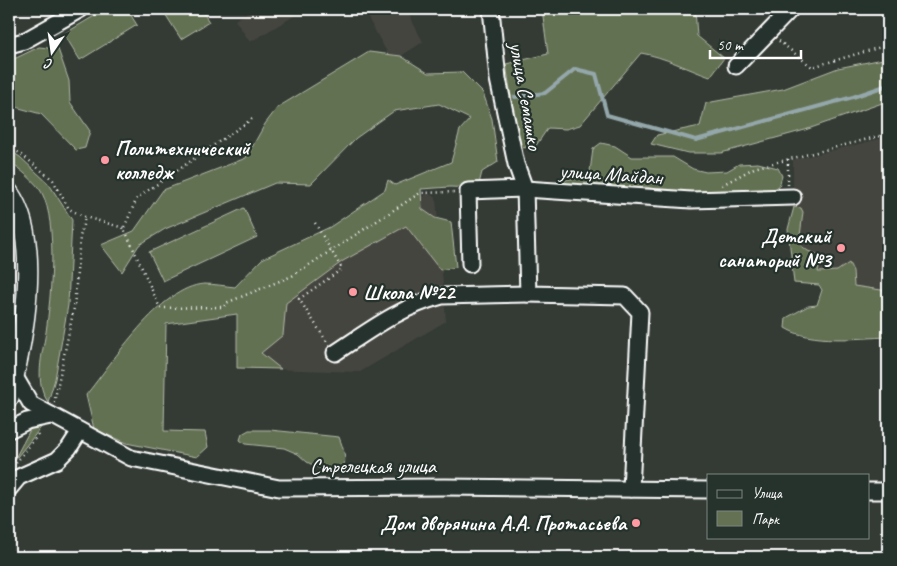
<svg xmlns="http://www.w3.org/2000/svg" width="897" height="566" viewBox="0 0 897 566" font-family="Caveat,sans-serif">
  <rect width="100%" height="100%" fill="#343b35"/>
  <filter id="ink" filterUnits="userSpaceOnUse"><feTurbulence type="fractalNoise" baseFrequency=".02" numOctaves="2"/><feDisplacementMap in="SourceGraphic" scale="10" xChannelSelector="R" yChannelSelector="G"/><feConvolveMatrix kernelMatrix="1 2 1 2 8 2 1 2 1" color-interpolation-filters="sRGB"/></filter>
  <g filter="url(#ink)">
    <g fill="#44453f">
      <polygon points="254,9 306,9 250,42 235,20"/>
      <polygon points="363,9 406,9 423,42 401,56 388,54"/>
      <polygon points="888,137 888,329 821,328 821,285 794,284 793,160"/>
      <polygon points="428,193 436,198 446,321 360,372 237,368 237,302 334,257"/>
    </g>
    <g fill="#647152" stroke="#b2b8a8">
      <polygon points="106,9 127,9 137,25 80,60 64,34"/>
      <polygon points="162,9 201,9 209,22 181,39"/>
      <path d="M542,9H695L697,36L724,58L710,77C687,69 665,57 641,53L580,125L566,129L548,128L535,147L519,148L506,64L548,54Z"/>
      <polygon points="39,47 58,49 69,81 70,102 90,131 85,148 76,150 41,114 12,106 14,59"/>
      <path d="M369,52L401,56L428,73L462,72L483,93L492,119L498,162L482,172L478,188L450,187L421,189L422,209L435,218L451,222L456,267L440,270L406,226L343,261L286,303L283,335L261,353L281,369L237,368V314L166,324L164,431L205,432L208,447L197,457L126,443L94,429L86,395C113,362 160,287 204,284C214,284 225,286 235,287L262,259L330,227L385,190L388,180L395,185L451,162L460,130L470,119L439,104L394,111L356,138L311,184L275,183L165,229L139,245L122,272L101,245L134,231L163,190L246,158L265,124L278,107Z"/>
      <polygon points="888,58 888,101 805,130 721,153 688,153 651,144 657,135 700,126 706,103 783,89 838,68"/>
      <path d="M601,143L615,146L632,157H673L693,169L706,172L727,171L739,164L758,163L778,168L782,176L779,186L771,191L698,192L679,195L646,187L590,192L558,186C565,176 579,179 589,179L593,149Z"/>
      <path d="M9,150L20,157L49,184L72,220L68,305L55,379L48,402C34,381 42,356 46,332C51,297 58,224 42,193C36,182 19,168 9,162Z"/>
      <path d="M794,207L801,208L803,212L799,244L808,251L822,256L818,272L837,271L849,263L853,271L854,286L888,291V337C859,338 811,344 785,328L786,318L808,306L817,305L822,290L819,285L794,283L788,229Z"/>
      <polygon points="244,208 257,237 163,281 149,252"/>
      <polygon points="43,425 13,462 32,426"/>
      <path d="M249,430H270L339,437C343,448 348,460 342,470L321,469L307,462L298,454L284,448L245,444L240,440L242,434Z"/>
    </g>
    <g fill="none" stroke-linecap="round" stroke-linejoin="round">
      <polyline stroke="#94a7ab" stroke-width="4" points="515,97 545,93 575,69 596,74 607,115 696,140 853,97 888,85"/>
      <g stroke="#fff" stroke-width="19">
        <g id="minor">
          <polyline points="491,9 498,79 516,164 525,189 528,294 625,296 640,312 631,489"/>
          <polyline points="9,45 24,41 81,9"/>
          <polyline points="736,66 791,9"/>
          <polyline points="470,264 468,191 525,189 691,200 793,197"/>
          <path d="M335,353C370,330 400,307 442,296L528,294"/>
          <polyline points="14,375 31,404 131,458 279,488 445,487 708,490"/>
          <polyline points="9,430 27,421 51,416"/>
          <polyline points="9,489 19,477 57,460 69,448 80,431"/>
          <polyline points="868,491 888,491"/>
        </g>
      </g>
      <g stroke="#fff" stroke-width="22">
        <path id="major" d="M9,193C43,241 23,343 9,397"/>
      </g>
      <g stroke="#fff" stroke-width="2.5" stroke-dasharray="1 4" stroke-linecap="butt">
        <polyline points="779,41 812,67 888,45"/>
        <polyline points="252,119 137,198 124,228 160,308 224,307 226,303 292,276 420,193 456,192"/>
        <polyline points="9,147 21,154 53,180 69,209 85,217 124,228"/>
        <polyline points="788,159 788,185"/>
        <polyline points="722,185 754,168 888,134"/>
        <polyline points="315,223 342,269 299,299 327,342"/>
        <polyline points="54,403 74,308 80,237 85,217"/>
        <polyline points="16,463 40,432"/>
      </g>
      <use href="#minor" stroke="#26332d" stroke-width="15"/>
      <use href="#major" stroke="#26332d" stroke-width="19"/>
    </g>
  </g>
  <g fill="#ff9aa2" stroke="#26332d" stroke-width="2">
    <circle cx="105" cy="160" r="5"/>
    <circle cx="841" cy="248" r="5"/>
    <circle cx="353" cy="292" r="5"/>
    <circle cx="636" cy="523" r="5"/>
  </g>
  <g text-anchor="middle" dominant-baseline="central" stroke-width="4.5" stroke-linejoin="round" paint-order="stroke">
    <g font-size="21" fill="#fff" stroke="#26332d">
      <text transform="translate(526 96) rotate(80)">улица Семашко</text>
      <text transform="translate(611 174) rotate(4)">улица Майдан</text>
      <text x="373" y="466">Стрелецкая улица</text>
    </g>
    <g font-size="21" font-weight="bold" fill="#fff" stroke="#26332d" text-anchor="start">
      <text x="115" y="148">Политехнический<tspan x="115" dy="24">колледж</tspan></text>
      <text x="831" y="236" text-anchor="end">Детский<tspan x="831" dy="24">санаторий №3</tspan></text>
      <text x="363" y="292">Школа №22</text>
      <text x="626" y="523" text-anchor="end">Дом дворянина А.А. Протасьева</text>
    </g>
  </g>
  <rect width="897" height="566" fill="none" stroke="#26332d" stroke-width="30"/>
  <rect x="15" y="15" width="867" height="536" fill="none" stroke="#fff" stroke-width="2" filter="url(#ink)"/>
  <rect x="707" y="474" width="162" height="65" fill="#26332d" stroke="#7d8581"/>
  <rect x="717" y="490" width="25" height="8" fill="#26332d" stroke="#7d8581"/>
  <text x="752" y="498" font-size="15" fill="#ffffff">Улица</text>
  <rect x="717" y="511" width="25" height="15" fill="#647152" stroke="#7d8581"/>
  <text x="752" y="524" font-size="15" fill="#ffffff">Парк</text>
  <g transform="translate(52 52) rotate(193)" stroke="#26332d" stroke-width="4" paint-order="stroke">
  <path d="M0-4L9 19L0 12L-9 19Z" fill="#ffffff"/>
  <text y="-8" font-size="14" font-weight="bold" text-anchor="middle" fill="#ffffff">С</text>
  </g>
  <path d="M710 50v8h91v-8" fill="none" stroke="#ffffff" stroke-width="2.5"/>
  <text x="717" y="50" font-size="15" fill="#ffffff" stroke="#26332d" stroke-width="4" paint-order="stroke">50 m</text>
</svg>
